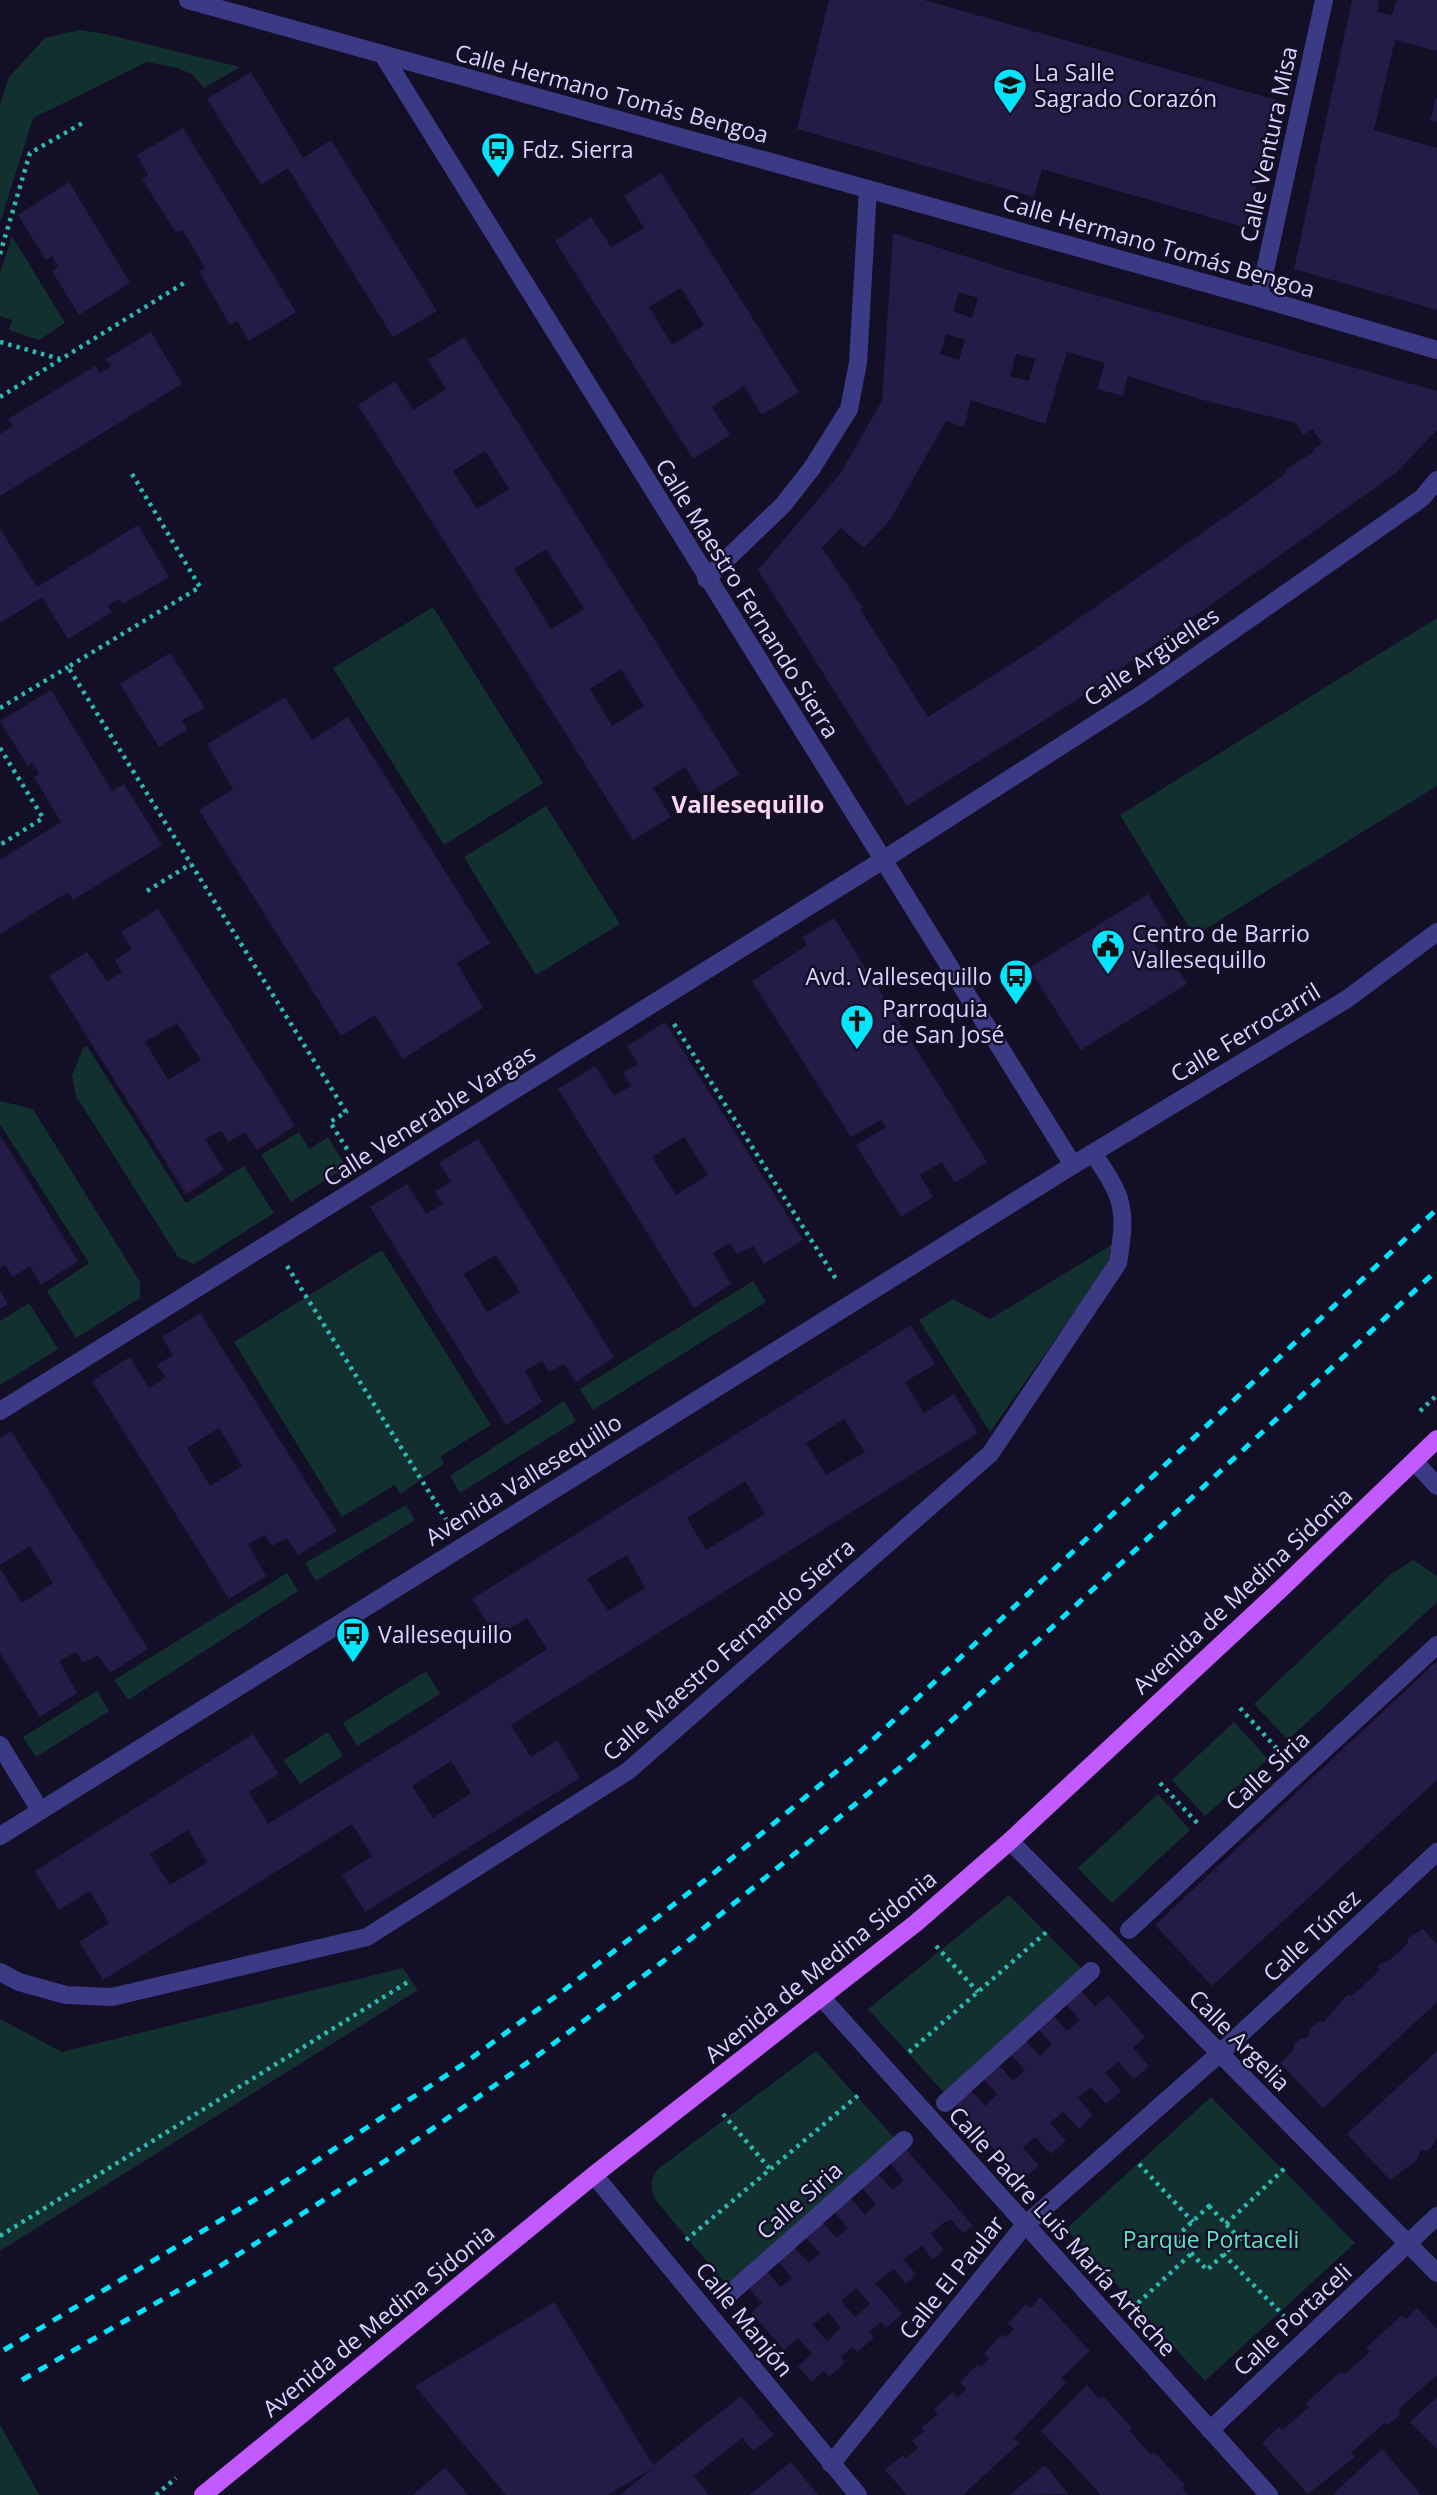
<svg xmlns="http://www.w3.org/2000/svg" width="1437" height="2495" viewBox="0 0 1437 2495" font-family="'Open Sans',sans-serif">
  <rect width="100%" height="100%" fill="#130f26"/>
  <g fill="#12302f">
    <polygon points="79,30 101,33 240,67 204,88 193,75 178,68 147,62 33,118 0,223 0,104 9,77 45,38"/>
    <polygon points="12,236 65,323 39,340 9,330 12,320 0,316 0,274"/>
    <polygon points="433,607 543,783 444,845 333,668"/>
    <polygon points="1437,618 1437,786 1194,936 1120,815"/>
    <polygon points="546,806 620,924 536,975 464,857"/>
    <polygon points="87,1046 186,1203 244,1166 274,1213 194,1264 178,1257 76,1096 72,1076 83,1048"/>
    <polygon points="0,1101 33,1109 140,1282 140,1298 76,1338 47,1291 89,1263 0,1124"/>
    <polygon points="299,1132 309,1149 328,1137 346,1167 291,1202 261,1155"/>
    <polygon points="1113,1244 1107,1266 990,1432 919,1320 953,1299 990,1319"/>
    <polygon points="382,1250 491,1425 441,1456 444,1464 400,1494 395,1485 342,1517 234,1342"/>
    <polygon points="753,1281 766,1302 593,1410 580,1389"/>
    <polygon points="29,1303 58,1349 0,1385 0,1321"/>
    <polygon points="564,1401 576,1421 460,1493 450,1476"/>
    <polygon points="406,1505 415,1520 316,1581 305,1563"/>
    <polygon points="1413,1560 1437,1576 1437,1602 1288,1740 1254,1704 1390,1575"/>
    <polygon points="287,1573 298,1591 128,1700 114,1680"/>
    <polygon points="426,1671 440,1694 357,1746 343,1723"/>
    <polygon points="97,1691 109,1711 36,1757 23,1737"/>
    <polygon points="1234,1722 1268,1759 1205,1816 1172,1780"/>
    <polygon points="328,1732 343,1756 300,1784 284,1760"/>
    <polygon points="1158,1794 1190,1830 1112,1903 1078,1868"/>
    <polygon points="1009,1895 1084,1971 947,2096 868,2009"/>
    <polygon points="403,1968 418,1990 0,2251 0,2019 62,2052"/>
    <path d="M816,2051L897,2141L729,2288L657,2202C650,2191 650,2179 658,2169Z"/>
    <polygon points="1211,2097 1355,2243 1205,2381 1066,2229"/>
    <polygon points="0,2425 36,2489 40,2495 0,2495"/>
  </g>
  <g fill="#241b47" fill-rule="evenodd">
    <polygon points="829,0 924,0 1276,100 1247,228 1042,169 1034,197 797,129"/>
    <polygon points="1352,0 1379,0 1377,12 1392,15 1396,0 1437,0 1437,51 1395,40 1374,130 1437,148 1437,310 1294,269"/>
    <polygon points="251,72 303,158 331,140 437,311 393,337 288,168 261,185 207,99"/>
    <polygon points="1436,98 1437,98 1437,122 1430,121"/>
    <polygon points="183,128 296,312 249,341 237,321 230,325 199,271 205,268 193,247 182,230 176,233 142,179 148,175 137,155"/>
    <path d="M661,173L799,392L762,415L744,386L712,407L730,435L693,459L555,241L591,217L611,247L644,228L624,196ZM681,288L704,325L672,345L649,307Z"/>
    <polygon points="69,182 130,283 79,315 52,271 58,267 52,256 46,260 18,215"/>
    <path d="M893,233L1011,271L1437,391V430L1396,473L1293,546L1075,701L907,806L758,570L840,474L882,401ZM959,292L978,298L972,318L953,311ZM946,334L965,340L959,360L940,354ZM1067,352L1105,363L1097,389L1123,396L1128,376L1203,400L1296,423L1303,435L1312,429L1322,443L1313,450L1314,452L1286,469L1287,472L1258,494L1039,646L928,717L860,609L863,608L822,548L841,528L864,548L890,520L946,421L964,427L971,400L1045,424ZM1016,354L1035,359L1029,381L1010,376Z"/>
    <polygon points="151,332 182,384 0,496 0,434 13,426 8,419 95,366 100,373 111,366 106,359"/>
    <path d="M464,337L739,774L703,797L685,767L653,788L671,817L633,840L358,405L395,381L413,410L446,389L428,360ZM485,451L509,489L477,509L453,471ZM546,549L584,609L551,629L514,569ZM621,669L644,706L612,726L590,689Z"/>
    <polygon points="138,525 169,577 123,604 119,599 108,606 112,612 68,639 42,597 0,623 0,529 37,587"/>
    <polygon points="170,653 205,708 182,720 187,730 159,747 120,684"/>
    <polygon points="51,690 112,791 124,784 162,845 73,900 68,892 0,934 0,860 61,822 34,777 39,774 32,762 28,766 0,721"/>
    <polygon points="285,697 312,740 348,717 490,943 457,963 483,1008 403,1059 375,1015 341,1036 199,810 233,789 207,744"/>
    <polygon points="1148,894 1173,934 1155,945 1163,956 1168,953 1187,984 1081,1050 1029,968"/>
    <path d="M158,909L295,1126L257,1150L245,1132L228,1142L222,1131L205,1139L224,1170L186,1194L49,976L87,952L107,981L122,972L115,960L132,949L121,932ZM177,1023L201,1060L168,1080L145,1042Z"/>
    <polygon points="834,918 987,1162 955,1183 942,1162 920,1175 933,1197 901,1217 856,1145 886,1127 881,1120 851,1137 752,981 807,945 803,937"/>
    <path d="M665,1022L803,1240L764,1264L753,1246L737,1254L730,1243L713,1253L731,1284L694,1308L558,1089L595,1066L614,1096L631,1086L623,1073L638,1064L627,1046ZM684,1137L708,1175L676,1195L652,1157Z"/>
    <polygon points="0,1135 78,1261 41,1285 30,1266 13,1277 5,1265 0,1268"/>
    <path d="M478,1139L614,1357L576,1382L564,1364L549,1372L542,1361L525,1371L542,1402L506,1425L370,1207L407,1184L426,1214L443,1204L435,1191L451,1182L439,1163ZM496,1255L520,1292L487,1312L464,1274Z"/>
    <polygon points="0,1291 8,1304 0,1309"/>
    <path d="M200,1313L337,1531L298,1555L287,1538L272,1546L265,1535L248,1544L266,1576L229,1599L92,1381L130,1357L149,1388L166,1377L157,1365L173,1355L162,1337ZM219,1428L242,1466L210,1486L187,1448Z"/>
    <path d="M911,1325L935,1364L905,1382L924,1413L954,1394L978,1433L511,1725L531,1757L557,1740L580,1778L365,1912L342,1875L372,1856L352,1824L103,1980L79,1942L109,1923L90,1891L59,1910L35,1871L253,1734L279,1774L249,1792L268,1824L409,1737L547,1649L527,1618L497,1637L472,1599ZM844,1419L865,1452L826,1475L806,1443ZM745,1481L765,1514L706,1550L687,1518ZM627,1555L645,1588L608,1611L587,1579ZM451,1761L471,1793L433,1818L412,1786ZM188,1830L207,1862L170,1885L150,1854Z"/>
    <polygon points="11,1431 148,1649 110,1673 98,1655 83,1663 76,1652 59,1661 77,1693 40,1717 0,1653 0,1569 22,1603 53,1583 30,1546 0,1565 0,1438"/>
    <polygon points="1437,1661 1437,1780 1212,1986 1155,1925"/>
    <polygon points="1423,1929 1437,1944 1437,2002 1323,2108 1280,2063 1294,2050 1294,2044 1301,2038 1307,2038 1311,2028 1319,2021 1324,2022 1347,1995 1352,1996 1379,1971 1378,1965 1391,1959 1408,1943 1408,1938"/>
    <polygon points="1079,1989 1095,2006 1108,1995 1126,2015 1145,2037 1133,2048 1149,2066 1134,2079 1118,2062 1105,2073 1121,2091 1106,2104 1091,2087 1078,2098 1093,2115 1079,2129 1063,2112 1050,2123 1066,2141 1051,2154 1035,2137 1023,2148 1039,2165 1022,2181 953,2103 969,2088 985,2106 997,2094 982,2077 997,2063 1013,2081 1025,2070 1009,2052 1024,2039 1040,2056 1052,2044 1037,2028 1052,2014 1067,2031 1080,2020 1064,2002"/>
    <polygon points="1437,2051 1437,2136 1434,2144 1427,2151 1421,2150 1417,2160 1390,2180 1347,2134"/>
    <path d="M904,2147L973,2226L963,2233L951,2220L943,2223L931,2234L944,2250L933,2260L922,2246L903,2259L916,2274L906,2284L894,2269L875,2283L902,2314L886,2328L881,2322L869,2332L874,2338L857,2352L852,2347L841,2357L845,2362L829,2377L824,2371L811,2382L798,2366L812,2354L798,2338L784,2350L751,2313L762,2303L746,2285L765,2269L780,2287L792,2278L776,2259L792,2245L809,2263L820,2253L803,2235L820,2220L837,2238L848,2228L832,2210L849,2196L865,2215L876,2204L860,2186L876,2172L893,2190L904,2180L888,2161ZM856,2288L870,2304L855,2317L841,2301ZM828,2312L841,2328L827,2341L813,2325Z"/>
    <polygon points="1040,2297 1090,2351 1061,2378 1066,2383 1014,2438 1019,2443 963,2495 907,2495 885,2470 903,2455 906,2458 918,2448 912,2441 924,2431 921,2428 938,2414 934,2409 953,2392 957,2397 967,2389 960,2382 978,2364 981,2367 989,2359 984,2354 1002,2334 1005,2338 1014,2329 1008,2323 1026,2304 1031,2308"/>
    <polygon points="554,2302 653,2465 741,2396 774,2435 753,2451 742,2438 694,2476 709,2495 620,2495 655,2467 607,2495 506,2495 415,2386"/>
    <polygon points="1417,2308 1437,2329 1437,2375 1398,2410 1402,2413 1388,2425 1384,2423 1351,2453 1355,2457 1308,2494 1262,2443 1279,2427 1282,2431 1309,2407 1306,2403 1341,2371 1345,2374 1370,2352 1366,2348 1402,2315 1406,2319"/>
    <polygon points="1087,2385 1099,2399 1103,2396 1132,2428 1130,2431 1151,2455 1154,2452 1185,2485 1182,2488 1188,2495 1101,2495 1068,2459 1041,2431"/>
    <polygon points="1437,2397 1437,2449 1410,2422"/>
    <polygon points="1382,2449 1421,2495 1336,2495 1334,2493"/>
    <polygon points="791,2462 818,2495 749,2495"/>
    <polygon points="1045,2465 1068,2494 1010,2495"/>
    <polygon points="445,2467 468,2495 412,2495 421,2488"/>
  </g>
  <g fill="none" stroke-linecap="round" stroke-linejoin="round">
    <g stroke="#2fb8b0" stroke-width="4.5" stroke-dasharray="3.5 5" stroke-linecap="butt">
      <polyline points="0,254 30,153 86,121"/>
      <polyline points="0,342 60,359"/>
      <polyline points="0,397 184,283"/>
      <polyline points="132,474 200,587 68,667 346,1112 330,1122 352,1157"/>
      <polyline points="0,708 68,667"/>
      <polyline points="0,748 43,818 0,845"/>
      <polyline points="147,891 191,864"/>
      <polyline points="674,1024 836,1279"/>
      <polyline points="287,1266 446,1519"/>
      <polyline points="1420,1411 1437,1395"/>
      <polyline points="1240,1708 1280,1752"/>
      <polyline points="1160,1783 1200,1826"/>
      <polyline points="936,1946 978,1992"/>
      <polyline points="909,2052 1050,1929"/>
      <polyline points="723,2114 770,2169"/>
      <polyline points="1139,2164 1193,2222"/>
      <polygon points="1209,2206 1240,2239 1207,2270 1176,2237"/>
      <polyline points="1226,2224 1286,2167"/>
      <polyline points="0,2236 411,1980"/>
      <polyline points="686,2240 861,2093"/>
      <polyline points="1223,2254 1284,2316"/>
      <polyline points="1138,2303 1192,2253"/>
      <polyline points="156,2495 176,2478"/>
    </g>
    <g stroke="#3d3a85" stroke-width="18">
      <polyline points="1129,1930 1437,1645"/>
      <polyline points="945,2103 1091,1971"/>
      <polyline points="727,2296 904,2140"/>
    </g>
    <g stroke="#3d3a85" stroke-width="18">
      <polyline points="188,0 1259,298 1437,350"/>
      <polyline points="383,55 1073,1165"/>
      <polyline points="1259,298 1324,0"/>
      <polyline points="706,579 783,505 812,468 849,409 858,363 868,189"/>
      <polyline points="0,1411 883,860 1142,694 1422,498 1437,480"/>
      <polyline points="0,1745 40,1810"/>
      <polyline points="1010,1841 1437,2273"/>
      <path d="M0,1972L19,1982L66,1995L112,1997L367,1937L628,1771L990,1454L1118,1263C1127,1207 1124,1199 1093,1153"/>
      <polyline points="822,1998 1269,2495"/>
      <polyline points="594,2175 858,2495"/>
      <polyline points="1210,2430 1437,2216"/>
      <polyline points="831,2464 1024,2226 1219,2054 1437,1852"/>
    </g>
    <g stroke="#3d3a85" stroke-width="18">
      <polyline points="1414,1461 1437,1486"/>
      <polyline points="0,1836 1073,1165 1347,999 1437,932"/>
    </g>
    <polyline stroke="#c25bff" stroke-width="18" points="203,2495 594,2175 916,1923 1010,1841 1283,1587 1437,1439"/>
    <g stroke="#00e5ff" stroke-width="5" stroke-dasharray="10 9" stroke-linecap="butt">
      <polyline points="4,2350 281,2184 462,2065 563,1991 714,1873 861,1751 1437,1209"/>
      <polyline points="22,2380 217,2268 396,2154 537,2056 666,1959 908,1761 1437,1270"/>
    </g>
  </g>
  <defs>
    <g id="university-pin" transform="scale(1.75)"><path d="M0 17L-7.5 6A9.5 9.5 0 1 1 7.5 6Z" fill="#00e5ff" stroke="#130f26"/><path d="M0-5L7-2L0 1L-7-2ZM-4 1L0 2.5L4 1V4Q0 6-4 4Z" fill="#111"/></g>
    <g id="bus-pin" transform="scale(1.75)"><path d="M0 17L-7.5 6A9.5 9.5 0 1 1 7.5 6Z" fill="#00e5ff" stroke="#130f26"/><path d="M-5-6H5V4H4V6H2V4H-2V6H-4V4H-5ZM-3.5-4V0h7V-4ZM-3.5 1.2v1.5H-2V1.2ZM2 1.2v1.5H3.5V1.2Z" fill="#111"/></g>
    <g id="civic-pin" transform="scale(1.75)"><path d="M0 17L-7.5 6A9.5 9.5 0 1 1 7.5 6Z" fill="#00e5ff" stroke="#130f26"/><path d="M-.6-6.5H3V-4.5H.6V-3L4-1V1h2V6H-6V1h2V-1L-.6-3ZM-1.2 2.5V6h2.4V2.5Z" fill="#111"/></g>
    <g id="church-pin" transform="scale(1.75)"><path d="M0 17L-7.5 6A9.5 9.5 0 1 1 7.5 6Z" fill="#00e5ff" stroke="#130f26"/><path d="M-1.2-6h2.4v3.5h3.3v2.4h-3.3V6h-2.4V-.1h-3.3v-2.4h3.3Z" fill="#111"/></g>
  </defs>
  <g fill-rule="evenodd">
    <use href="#university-pin" x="1010" y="85"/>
    <use href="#bus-pin" x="498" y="149"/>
    <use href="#civic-pin" x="1108" y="946"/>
    <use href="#bus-pin" x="1016" y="976"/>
    <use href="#church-pin" x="857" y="1021"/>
    <use href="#bus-pin" x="353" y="1634"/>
  </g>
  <g text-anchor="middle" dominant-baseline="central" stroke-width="5" stroke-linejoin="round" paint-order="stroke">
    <g font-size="23" fill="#d9d4ff" stroke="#130f26" text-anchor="start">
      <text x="1034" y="72">La Salle<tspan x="1034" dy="26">Sagrado Corazón</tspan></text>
      <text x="522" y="149">Fdz. Sierra</text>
      <text x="1132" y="933">Centro de Barrio<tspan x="1132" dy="26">Vallesequillo</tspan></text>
      <text x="992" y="976" text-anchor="end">Avd. Vallesequillo</text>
      <text x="882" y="1008">Parroquia<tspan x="882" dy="26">de San José</tspan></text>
      <text x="378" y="1634">Vallesequillo</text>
    </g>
    <g font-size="23" fill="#d9d4ff" stroke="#130f26">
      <text transform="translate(612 93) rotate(15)">Calle Hermano Tomás Bengoa</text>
      <text transform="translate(1268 144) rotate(-78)">Calle Ventura Misa</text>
      <text transform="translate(1159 245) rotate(16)">Calle Hermano Tomás Bengoa</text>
      <text transform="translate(748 598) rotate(58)">Calle Maestro Fernando Sierra</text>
      <text transform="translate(1151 656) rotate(-34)">Calle Argüelles</text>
      <text transform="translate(1245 1032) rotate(-31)">Calle Ferrocarril</text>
      <text transform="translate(429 1115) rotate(-32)">Calle Venerable Vargas</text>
      <text transform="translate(523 1479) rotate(-32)">Avenida Vallesequillo</text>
      <text transform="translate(1242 1590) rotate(-43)">Avenida de Medina Sidonia</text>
      <text transform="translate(728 1649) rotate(-41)">Calle Maestro Fernando Sierra</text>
      <text transform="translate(1267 1770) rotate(-43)">Calle Siria</text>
      <text transform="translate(1311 1935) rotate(-43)">Calle Túnez</text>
      <text transform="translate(820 1966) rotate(-39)">Avenida de Medina Sidonia</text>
      <text transform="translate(1240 2040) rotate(45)">Calle Argelia</text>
      <text transform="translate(799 2200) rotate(-41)">Calle Siria</text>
      <text transform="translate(1063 2231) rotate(48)">Calle Padre Luis María Arteche</text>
      <text transform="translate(951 2277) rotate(-51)">Calle El Paular</text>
      <text transform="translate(745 2319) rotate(51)">Calle Manjón</text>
      <text transform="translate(1292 2319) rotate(-43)">Calle Portaceli</text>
      <text transform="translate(378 2320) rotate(-39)">Avenida de Medina Sidonia</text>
    </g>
    <g font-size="23" fill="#5fe0c0" stroke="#130f26">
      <text x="1211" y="2239">Parque Portaceli</text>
    </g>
    <g font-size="24" font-weight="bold" fill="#ffd6f0" stroke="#130f26">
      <text x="748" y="803">Vallesequillo</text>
    </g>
  </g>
</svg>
